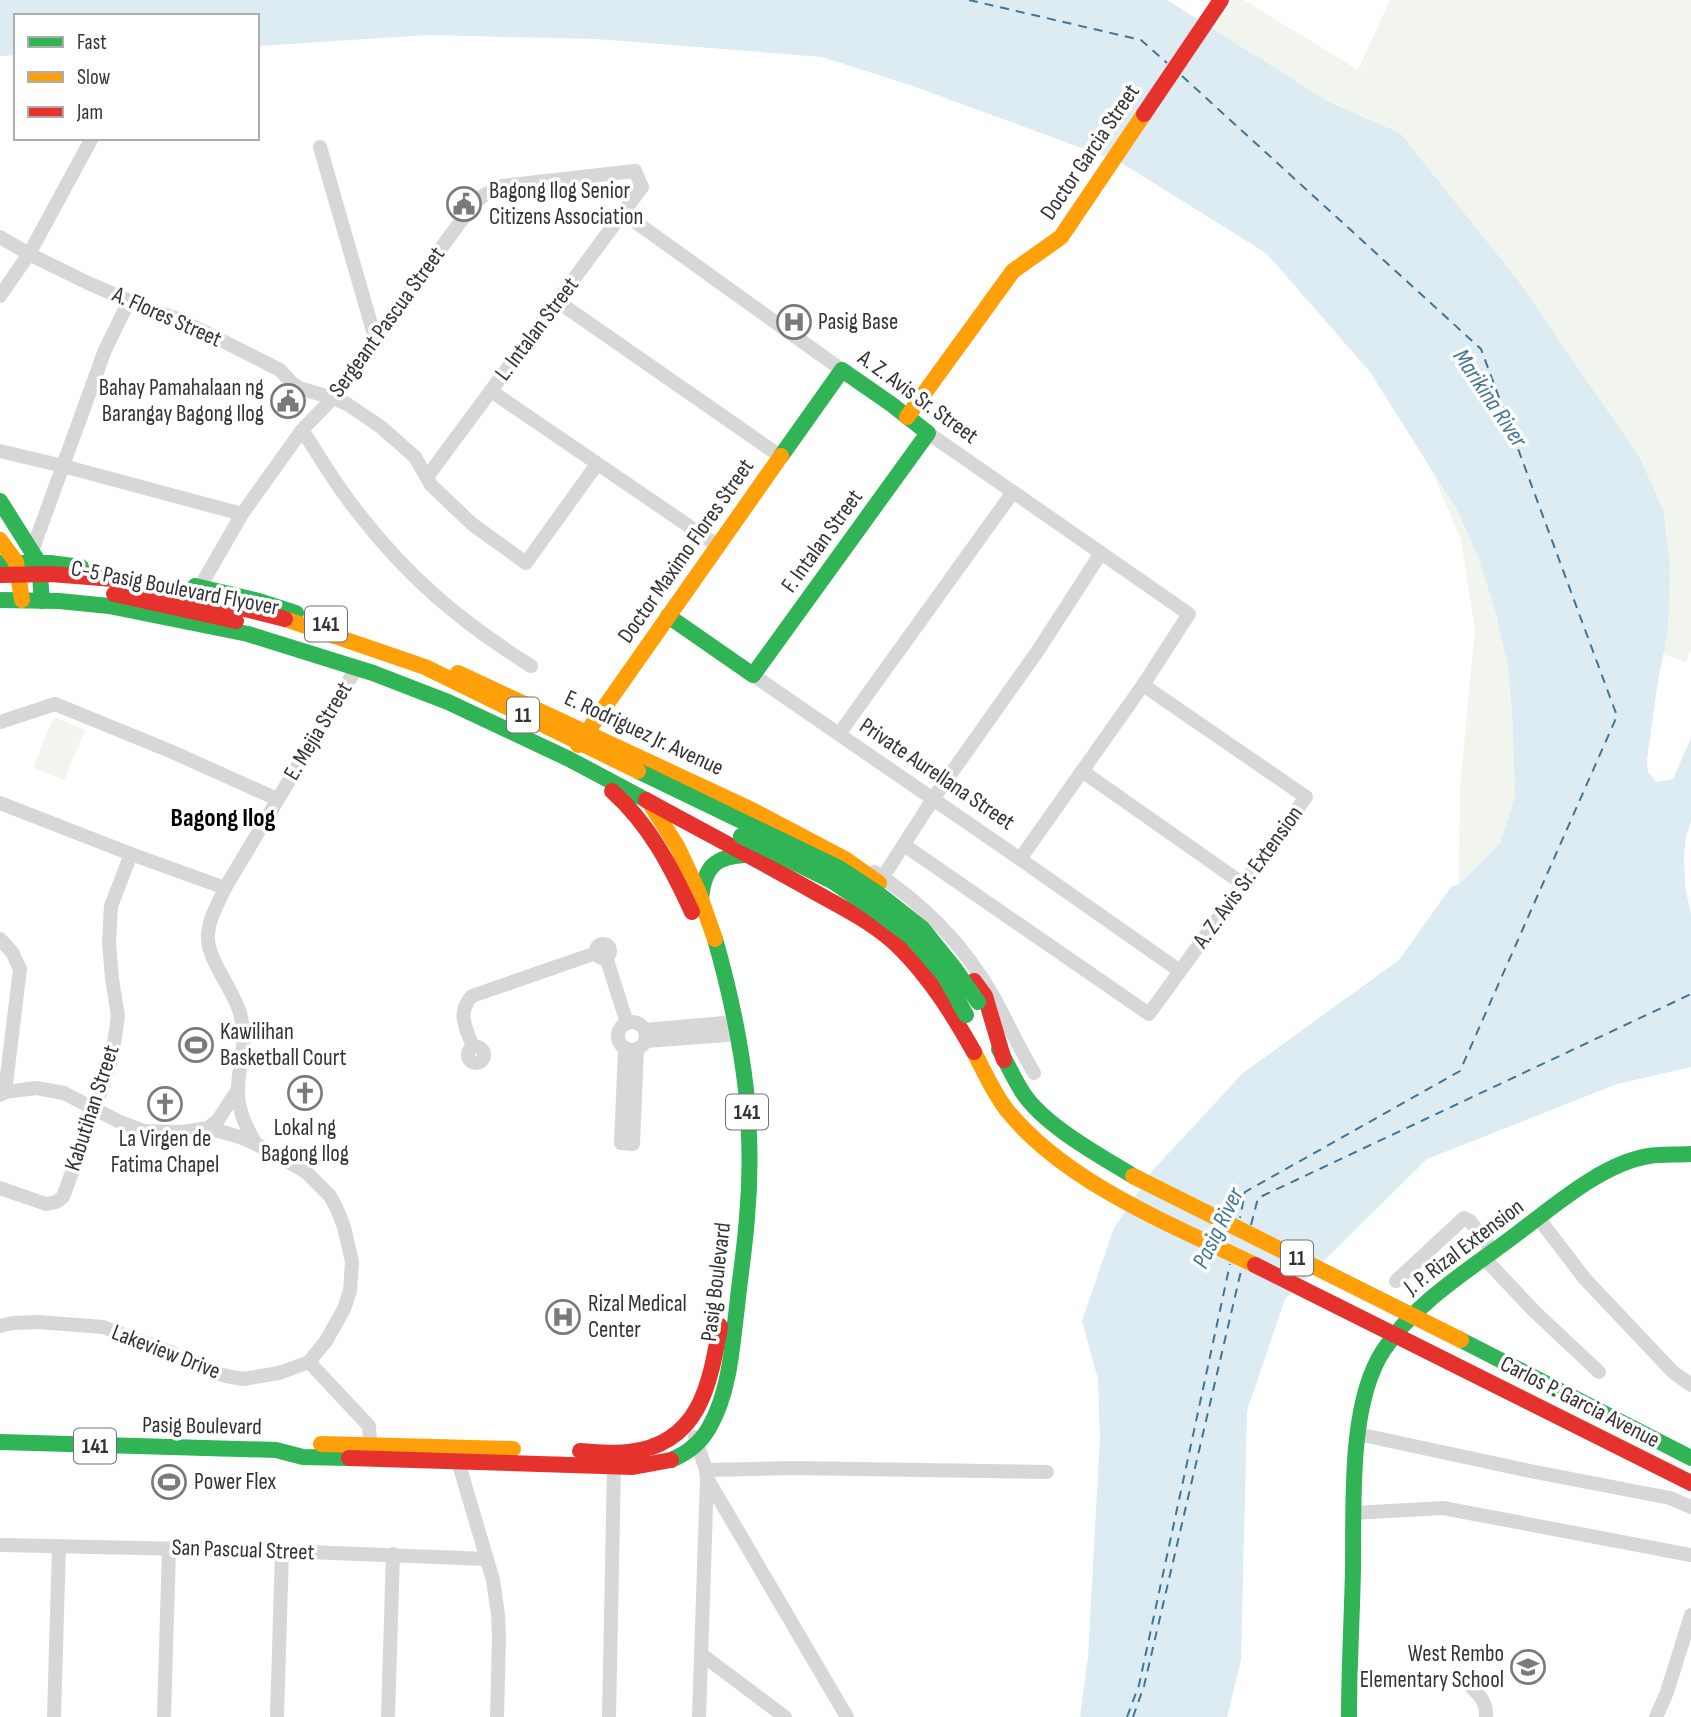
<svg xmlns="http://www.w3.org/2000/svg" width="1691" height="1717" viewBox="0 0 1691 1717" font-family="'Sofia Sans Condensed',sans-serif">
  <rect width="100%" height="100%" fill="#fff"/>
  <g fill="#f1f5ed">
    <polygon points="1234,0 1244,0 1358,70 1390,0 1691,0 1691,650 1686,662 1663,654 1668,630 1640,458 1517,279 1400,133 1329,102 1213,29"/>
    <polygon points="1431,469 1457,510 1477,554 1496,614 1507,662 1512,710 1515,798 1500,843 1459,884 1460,788 1475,630 1461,539"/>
    <polygon points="54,717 85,730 64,780 33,767"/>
  </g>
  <polygon fill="#ddebf3" points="0,0 1167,0 1329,102 1400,133 1517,279 1640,458 1663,510 1670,567 1668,630 1658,681 1647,759 1648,772 1656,782 1673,779 1691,738 1691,821 1686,836 1684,858 1685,887 1691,914 1691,1067 1617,1084 1427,1159 1285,1299 1247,1411 1241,1660 1227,1717 1080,1717 1088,1657 1100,1437 1098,1379 1082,1321 1114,1228 1153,1170 1243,1073 1399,960 1451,887 1459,884 1500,843 1515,797 1512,710 1507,662 1496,614 1477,554 1457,510 1370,372 1266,253 1120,162 910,85 822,57 597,39 429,35 257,46 257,16 16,16 16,55 0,56"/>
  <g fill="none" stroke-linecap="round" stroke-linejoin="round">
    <g stroke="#3f7597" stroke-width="2" stroke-dasharray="9 7" stroke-linecap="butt">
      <polyline points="969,0 1141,40 1167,63"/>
      <polyline points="1182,76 1481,349 1617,716 1460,1071 1245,1192 1240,1218"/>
      <polyline points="1251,1225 1258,1198 1691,994"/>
      <polyline points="1127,1717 1139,1685 1230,1264"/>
      <polyline points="1133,1717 1144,1686 1241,1271"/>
    </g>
    <g stroke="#d7d7d7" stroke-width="14">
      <polyline points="320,147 375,338"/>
      <polyline points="623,213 842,370"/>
      <polyline points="0,237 29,254 88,283 141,306 178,319 211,335 280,370 291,382 299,388 333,398 347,404 381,427 415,457 431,485 472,524 526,563 597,464"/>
      <polyline points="0,296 29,254 92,138"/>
      <polyline points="557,301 780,456"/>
      <polyline points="491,391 718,546"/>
      <path d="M302,430C320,457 336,485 356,510C407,577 461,622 531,666"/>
      <polyline points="928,433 1189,614 1143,685 1020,859"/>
      <polyline points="0,451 63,466 242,514"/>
      <polyline points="32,551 105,350 129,301"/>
      <polyline points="200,587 242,514 302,430 333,398 375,338 475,202 486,194 502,186 635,171 642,187 427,477"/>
      <polyline points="753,675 1020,859 1180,971"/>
      <polyline points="0,722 55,704 170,751 277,799"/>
      <polyline points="839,734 1013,492"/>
      <polyline points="1082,771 1243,884"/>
      <polyline points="0,803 131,854 225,888"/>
      <polyline points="904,845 1149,1014 1306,797 1143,685"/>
      <path d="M874,872C923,903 965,946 993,996C1007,1021 1019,1048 1034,1073"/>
      <polyline points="883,877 933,799 1039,649 1101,553"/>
      <polyline points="0,939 12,952 20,969 5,1092"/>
      <circle cx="603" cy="951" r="7"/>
      <polyline points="606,957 627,1023"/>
      <circle cx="632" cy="1036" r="14"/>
      <polyline points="645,1030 724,1023"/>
      <polyline points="645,1041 727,1035"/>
      <circle cx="476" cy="1055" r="8"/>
      <path d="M473,1047C466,1028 456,1013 472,996L596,953"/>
      <polyline points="625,1049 621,1143 633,1144 637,1049"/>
      <polyline points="0,1095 5,1092 36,1088 64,1093 118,1121 144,1131 182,1132 208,1128 218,1120 238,1089"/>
      <path d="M256,1144C246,1127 237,1109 238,1088C239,1060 248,1044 240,1013C233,989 209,962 208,939C207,921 218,904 225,888L357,667"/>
      <polyline points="0,1188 46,1204 56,1202 63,1197 95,1109 112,1057 118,1016 112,979 109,942 111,906 131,854"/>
      <polyline points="1539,1219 1585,1279 1673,1372 1691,1385"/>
      <polyline points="1485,1259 1535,1312 1599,1372"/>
      <polyline points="1396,1281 1464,1218 1470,1221 1494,1252"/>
      <polyline points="0,1326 13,1323 38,1322 103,1327 170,1352 207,1370 226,1376 243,1379 279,1373 309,1362 326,1341 344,1309 350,1291 352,1262 344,1227 337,1209 330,1196 306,1172 256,1144 240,1137 208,1128"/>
      <polyline points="309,1362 369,1426 370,1444"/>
      <polyline points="1358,1434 1535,1472 1670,1498 1691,1507"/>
      <polyline points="695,1437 706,1470 707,1478 699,1717"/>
      <polyline points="458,1461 493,1580 498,1614 499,1638 497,1717"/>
      <polyline points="706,1470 792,1468 1047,1472"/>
      <polyline points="708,1480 847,1717"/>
      <polyline points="1354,1513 1443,1508 1691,1555"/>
      <polyline points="0,1545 282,1551 487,1559"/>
      <polyline points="701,1654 785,1717"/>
      <path d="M1464,1680C1476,1692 1487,1699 1486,1717"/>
      <polyline points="54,1717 59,1546"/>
      <polyline points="164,1717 169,1548"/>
      <polyline points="277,1717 282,1551"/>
      <polyline points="388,1717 393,1554"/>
      <polyline points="609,1717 614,1467"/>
      <polyline points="1656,1717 1667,1692 1691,1615"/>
    </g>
    <g stroke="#30b455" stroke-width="16">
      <polyline points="0,501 39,563 42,601"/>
      <polyline points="0,563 50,563 81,567"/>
      <polyline points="195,586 259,601 296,613"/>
      <polyline points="0,600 59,601 109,606 248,634 373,673 448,702 569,759 646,800"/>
      <polyline points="668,616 753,675 928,433 891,404 842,370 781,456"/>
      <path d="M701,899C704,867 715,856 747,855"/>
      <path d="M999,1049C1007,1063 1014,1079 1023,1093C1045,1126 1099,1155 1133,1176"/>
      <polyline points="1461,1340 1691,1458"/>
      <polyline points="0,1442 276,1450 303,1457 349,1458"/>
      <path d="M671,1460C688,1453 702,1441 710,1426C730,1390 732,1346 737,1307C740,1277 745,1247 747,1217C751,1175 750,1132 746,1090C740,1038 729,988 715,939"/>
      <path d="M1349,1717C1349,1668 1352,1618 1353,1569C1354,1506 1348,1405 1383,1351C1416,1301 1471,1269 1518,1233C1554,1206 1603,1163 1649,1156C1662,1154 1677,1155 1691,1154"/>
    </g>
    <g stroke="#ff9f0a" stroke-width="16">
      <polyline points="907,417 1013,271 1061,237 1144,114"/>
      <polyline points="0,540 16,562 22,600"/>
      <polyline points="458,673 752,810 845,859 879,883"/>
      <polyline points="578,745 781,456"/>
      <polyline points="651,805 677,846 698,891 715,939"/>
      <path d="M974,1052C984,1071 993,1092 1006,1109C1065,1183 1171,1224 1255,1265"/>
      <polyline points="321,1444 513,1449"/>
    </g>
    <g stroke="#e5322d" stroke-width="16">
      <polyline points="1144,114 1221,0"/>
      <path d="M612,791C650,825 671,867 692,912"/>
      <path d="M646,800C701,830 756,859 811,890C841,907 875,923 900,948C931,979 953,1015 974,1052"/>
      <polyline points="974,981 985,996 1004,1060"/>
      <polyline points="1255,1265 1337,1306"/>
      <polyline points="1449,1362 1691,1483"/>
      <path d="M580,1451C596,1452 613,1454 629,1452C700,1444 710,1384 720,1326"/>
      <polyline points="349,1458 633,1467 671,1460"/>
    </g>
    <g stroke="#30b455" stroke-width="16">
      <polyline points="638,771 839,868 880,895 922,928 955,969 978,1002"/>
      <polyline points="741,836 832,881 871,907 911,937 944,975 966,1015"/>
    </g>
    <g stroke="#ff9f0a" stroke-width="16">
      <polyline points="285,619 425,667 638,771"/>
      <polyline points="1133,1176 1461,1340"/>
    </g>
    <g stroke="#e5322d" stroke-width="16">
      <polyline points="0,575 51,574 113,579 190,595 285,619"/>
      <polyline points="114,594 236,621"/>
      <polyline points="1337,1306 1449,1362"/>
    </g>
  </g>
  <defs>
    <g id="civic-ring" transform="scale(1.75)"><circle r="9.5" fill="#fff" stroke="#7a7a7a" stroke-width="1.5"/><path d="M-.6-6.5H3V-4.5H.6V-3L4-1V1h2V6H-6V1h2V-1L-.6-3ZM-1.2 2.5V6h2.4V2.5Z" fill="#7a7a7a"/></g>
    <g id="hospital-ring" transform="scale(1.75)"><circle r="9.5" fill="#fff" stroke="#7a7a7a" stroke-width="1.5"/><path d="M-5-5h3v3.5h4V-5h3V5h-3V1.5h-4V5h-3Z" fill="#7a7a7a"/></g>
    <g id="stadium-ring" transform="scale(1.75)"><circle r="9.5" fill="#fff" stroke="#7a7a7a" stroke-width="1.5"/><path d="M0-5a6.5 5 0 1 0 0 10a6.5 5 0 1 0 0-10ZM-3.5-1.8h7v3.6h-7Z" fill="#7a7a7a"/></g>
    <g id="church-ring" transform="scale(1.75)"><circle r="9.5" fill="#fff" stroke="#7a7a7a" stroke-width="1.5"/><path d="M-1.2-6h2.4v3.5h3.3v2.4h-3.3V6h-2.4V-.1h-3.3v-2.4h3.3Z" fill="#7a7a7a"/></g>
    <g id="school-ring" transform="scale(1.75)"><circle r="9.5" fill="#fff" stroke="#7a7a7a" stroke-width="1.5"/><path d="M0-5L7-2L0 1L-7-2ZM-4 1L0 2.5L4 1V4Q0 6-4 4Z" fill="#7a7a7a"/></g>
  </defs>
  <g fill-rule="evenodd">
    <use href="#civic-ring" x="464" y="204"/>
    <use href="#hospital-ring" x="794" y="322"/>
    <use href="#civic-ring" x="288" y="401"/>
    <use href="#stadium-ring" x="196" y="1045"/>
    <use href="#church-ring" x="305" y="1093"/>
    <use href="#church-ring" x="165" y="1104"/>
    <use href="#hospital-ring" x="563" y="1317"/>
    <use href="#stadium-ring" x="169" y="1482"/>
    <use href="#school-ring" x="1528" y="1667"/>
  </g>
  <g text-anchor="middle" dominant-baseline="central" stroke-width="7" stroke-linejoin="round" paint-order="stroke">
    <g fill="#fff" stroke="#707070" stroke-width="2">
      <rect x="305" y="606.5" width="42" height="35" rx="5"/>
      <rect x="507" y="697.5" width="32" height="35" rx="5"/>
      <rect x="726" y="1094.5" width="42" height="35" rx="5"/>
      <rect x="1281" y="1240.5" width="32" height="35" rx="5"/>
      <rect x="74" y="1428.5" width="42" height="35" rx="5"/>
    </g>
    <g font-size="21" font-weight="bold" fill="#333">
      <text x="326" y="624">141</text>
      <text x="523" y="715">11</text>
      <text x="747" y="1112">141</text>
      <text x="1297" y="1258">11</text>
      <text x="95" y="1446">141</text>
    </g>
    <g font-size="23" fill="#333" stroke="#fff">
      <text transform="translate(1090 152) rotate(-56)">Doctor Garcia Street</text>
      <text transform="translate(167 317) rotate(24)">A. Flores Street</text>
      <text transform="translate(387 322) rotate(-54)">Sergeant Pascua Street</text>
      <text transform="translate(537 329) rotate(-53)">L. Intalan Street</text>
      <text transform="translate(918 397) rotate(36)">A. Z. Avis Sr. Street</text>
      <text transform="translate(822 541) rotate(-54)">F. Intalan Street</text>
      <text transform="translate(686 551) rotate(-55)">Doctor Maximo Flores Street</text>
      <text transform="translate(175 588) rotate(11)">C-5 Pasig Boulevard Flyover</text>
      <text transform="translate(318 731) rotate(-59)">E. Mejia Street</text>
      <text transform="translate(644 733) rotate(25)">E. Rodriguez Jr. Avenue</text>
      <text transform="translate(937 774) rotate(34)">Private Aurellana Street</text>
      <text transform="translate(1248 877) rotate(-54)">A. Z. Avis Sr. Extension</text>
      <text transform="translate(92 1108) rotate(-72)">Kabutihan Street</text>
      <text transform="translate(1464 1247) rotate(-37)">J. P. Rizal Extension</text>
      <text transform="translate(716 1282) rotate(-83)">Pasig Boulevard</text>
      <text transform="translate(166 1352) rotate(21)">Lakeview Drive</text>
      <text transform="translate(1580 1402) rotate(27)">Carlos P. Garcia Avenue</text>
      <text transform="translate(202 1426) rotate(1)">Pasig Boulevard</text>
      <text transform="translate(243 1550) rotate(2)">San Pascual Street</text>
    </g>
    <g font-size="23" fill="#333" stroke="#fff" text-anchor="start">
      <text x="489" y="191">Bagong Ilog Senior<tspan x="489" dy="26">Citizens Association</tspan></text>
      <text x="818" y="322">Pasig Base</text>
      <text x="264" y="388" text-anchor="end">Bahay Pamahalaan ng<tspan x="264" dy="26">Barangay Bagong Ilog</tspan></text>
      <text x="220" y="1032">Kawilihan<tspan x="220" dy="26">Basketball Court</tspan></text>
      <text x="305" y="1128" text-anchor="middle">Lokal ng<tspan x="305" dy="26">Bagong Ilog</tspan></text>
      <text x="165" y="1139" text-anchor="middle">La Virgen de<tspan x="165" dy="26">Fatima Chapel</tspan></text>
      <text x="588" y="1304">Rizal Medical<tspan x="588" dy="26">Center</tspan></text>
      <text x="194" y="1482">Power Flex</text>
      <text x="1504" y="1654" text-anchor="end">West Rembo<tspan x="1504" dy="26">Elementary School</tspan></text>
    </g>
    <g font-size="24" font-style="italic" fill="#3f7597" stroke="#fff">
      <text transform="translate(1490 398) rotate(56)">Marikina River</text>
      <text transform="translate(1218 1228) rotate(-64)">Pasig River</text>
    </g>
    <g font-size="26" font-weight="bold" fill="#000" stroke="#fff">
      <text x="223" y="818">Bagong Ilog</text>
    </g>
  </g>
  <rect x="14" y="14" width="245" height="126" fill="#ffffff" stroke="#adadad" stroke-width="2"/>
  <rect x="28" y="37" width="35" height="10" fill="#30b455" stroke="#adadad" stroke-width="2"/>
  <text x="77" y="49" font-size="21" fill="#333333">Fast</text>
  <rect x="28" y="72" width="35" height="10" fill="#ff9f0a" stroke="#adadad" stroke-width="2"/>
  <text x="77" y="84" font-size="21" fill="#333333">Slow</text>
  <rect x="28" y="107" width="35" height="10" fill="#e5322d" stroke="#adadad" stroke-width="2"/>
  <text x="77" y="119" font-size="21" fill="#333333">Jam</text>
</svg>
